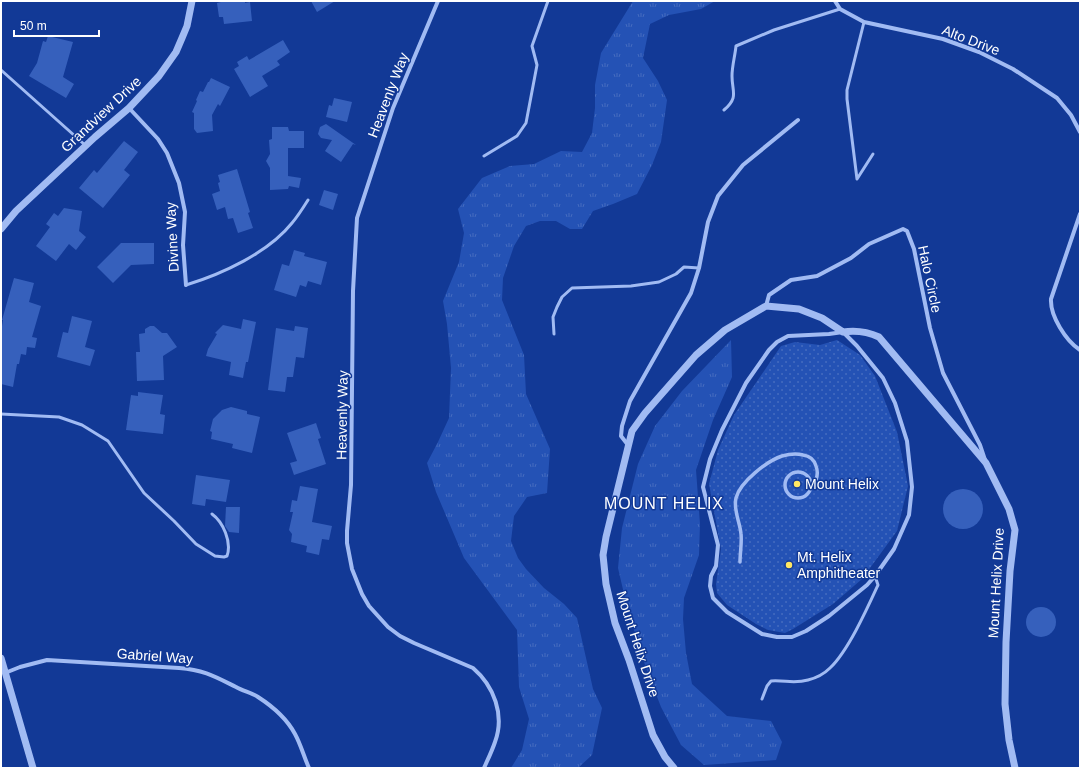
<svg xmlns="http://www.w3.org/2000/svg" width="1081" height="769" viewBox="0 0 1081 769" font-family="Helvetica,sans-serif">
  <defs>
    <pattern id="grass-tufts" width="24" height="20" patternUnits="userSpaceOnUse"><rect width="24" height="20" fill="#2452b5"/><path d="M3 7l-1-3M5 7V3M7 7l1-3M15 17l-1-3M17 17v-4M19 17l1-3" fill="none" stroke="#456cc0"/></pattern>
    <pattern id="park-dots" width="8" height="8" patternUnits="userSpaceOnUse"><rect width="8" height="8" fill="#2452b5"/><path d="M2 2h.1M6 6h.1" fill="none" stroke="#456cc0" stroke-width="1.8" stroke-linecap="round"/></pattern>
  </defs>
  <rect width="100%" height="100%" fill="#123996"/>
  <g fill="url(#grass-tufts)">
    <polygon points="633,1 715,1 701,9 669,15 650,24 643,58 658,81 667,100 661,142 652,165 637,194 613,204 593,211 582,229 570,229 556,221 540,221 526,226 514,246 503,278 502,300 524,355 526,394 550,449 547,493 527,497 514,516 511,541 518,558 526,569 544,588 564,604 577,618 593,689 602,708 592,755 578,768 511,768 522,750 529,719 519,687 517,630 464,558 436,492 427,463 438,442 449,418 451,368 447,324 443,301 459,262 464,233 458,209 482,178 510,166 534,164 561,151 582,152 592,133 595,108 595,85 601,53"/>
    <polygon points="731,340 732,377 713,420 696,470 700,524 699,555 684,598 683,619 686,653 692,684 727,716 771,721 782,742 776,760 704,765 681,745 661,707 646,668 628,611 618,568 622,528 638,464 655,426 682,391"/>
  </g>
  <polygon fill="url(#park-dots)" points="837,340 860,355 875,376 897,432 908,486 897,531 862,579 833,604 793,629 785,633 768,630 756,624 727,605 717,593 716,584 721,549 709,484 718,450 734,415 781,346 795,342 820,345"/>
  <g fill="#3660bc">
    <polygon points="221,1 245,1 245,3 250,2 252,21 224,24 223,17 219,17 217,3 221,2"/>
    <polygon points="311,1 335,1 317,12"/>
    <polygon points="48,36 73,42 63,77 74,84 66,98 29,76 37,63 43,41 46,42"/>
    <polygon points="283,40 290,52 277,61 280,65 262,76 268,86 250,97 234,69 239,66 237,62 247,56 249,60"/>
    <polygon points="211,78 230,87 220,106 218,104 212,115 213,131 197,133 194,129 194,113 192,112 197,101 196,100 200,91 203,92 208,82 209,82"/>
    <polygon points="334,98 352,102 347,122 326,117 329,105 332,106"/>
    <polygon points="326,124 356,145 353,144 341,162 325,151 332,140 321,138 318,134 320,127"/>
    <polygon points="272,127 288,127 289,131 304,131 304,148 288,148 288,176 301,178 299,188 289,186 288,189 270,190 270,168 266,161 270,154 269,140 272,139"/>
    <polygon points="124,141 138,152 124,170 130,175 103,208 79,188 94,170 97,173"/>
    <polygon points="237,169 250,212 248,213 253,228 238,233 233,218 228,219 225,207 217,210 212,194 220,191 218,183 220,182 218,175"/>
    <polygon points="324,190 338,194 333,210 319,205"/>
    <polygon points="64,208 82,211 79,231 86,237 76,250 69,244 56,261 36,246 50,227 46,224 54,213 58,216"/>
    <polygon points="121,243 154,243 154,264 131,265 113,283 97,267"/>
    <polygon points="294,250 305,253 304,256 327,262 321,285 308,281 306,287 300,285 296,297 274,290 282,264 289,266"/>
    <polygon points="14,278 34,283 29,302 41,306 32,337 37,338 35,348 27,347 26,355 21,354 19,364 17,364 13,387 1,384 1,332 3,320 2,320"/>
    <polygon points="72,316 92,321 85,347 95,350 90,366 57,357 63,332 68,333"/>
    <polygon points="243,319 256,322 248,362 246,362 243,378 229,375 231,362 206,356 208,349 217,334 215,333 223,325 241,329"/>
    <polygon points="150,326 154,326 162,333 167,333 177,347 163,356 164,380 137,381 136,352 140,352 139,334 145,333 145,329"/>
    <polygon points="295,326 308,328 304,358 296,357 293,377 287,377 285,392 268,390 276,328 294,331"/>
    <polygon points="138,392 163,395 160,414 165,415 163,434 126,430 131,395 138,396"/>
    <polygon points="231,407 247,411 247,414 260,417 252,453 232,448 233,444 211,439 212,432 210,431 213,419 222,410"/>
    <polygon points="316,423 321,438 318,439 326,464 294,475 290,463 297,461 287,433"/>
    <polygon points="196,475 230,480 226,502 206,499 205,506 192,504"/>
    <polygon points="300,486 318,489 312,522 332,526 329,540 322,539 319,555 306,552 307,546 291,542 292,534 289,530 293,512 290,512 292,500 297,501"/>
    <circle cx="963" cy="509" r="20"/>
    <polygon points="226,507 240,507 239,533 229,532 225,526"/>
    <circle cx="1041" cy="622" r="15"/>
  </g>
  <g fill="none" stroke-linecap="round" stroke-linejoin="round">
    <g stroke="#a1bbf3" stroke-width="3">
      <polyline points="864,22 847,90 847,99 857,179 873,154"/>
      <polyline points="1,70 85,145"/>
      <path d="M724,110C739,97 732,92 732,76C732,66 735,56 736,46L774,30L840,9"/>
      <polyline points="484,156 517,136 526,123 537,65 532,46 548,1"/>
      <path d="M186,285C222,274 268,253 292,223C298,216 303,208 308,200"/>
      <polyline points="554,334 553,317 557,307 562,297 572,288 631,286 659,282 676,274 684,267 699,268"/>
      <path d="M1,414L59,417L82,425L108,441L144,493L174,521L196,544L215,556L224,557L227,556C232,542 223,522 212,514"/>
      <path d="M762,699L767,686L771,681C785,680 794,684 808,680C816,678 824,674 830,668C848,651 867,609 878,585L875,576"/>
    </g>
    <g stroke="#a1bbf3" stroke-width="3.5">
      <circle cx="798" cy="485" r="13"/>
      <path d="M740,562C740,553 742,543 741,534C740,522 733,510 736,498C740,482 767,461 782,456C789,454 796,453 803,455C810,456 814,459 816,466C819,474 816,482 811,488"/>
    </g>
    <g stroke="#a1bbf3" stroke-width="4">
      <path d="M438,1L393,108L357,218L353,291L351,485L347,531V543L352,569L362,594L369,606L388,627L400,636L414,643L473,668C494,686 505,715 495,742C492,751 488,759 484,768"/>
      <polyline points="835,1 840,9 864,22 943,39 979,52 1013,69 1057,98 1071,115 1080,132"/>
      <polyline points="129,108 158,139 167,153 179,183 185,212 183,245 186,285"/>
      <path d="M1080,214L1051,299C1050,316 1066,341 1080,350"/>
      <polyline points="766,306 769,295 791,280 817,276 851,258 869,244 903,229 907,231 914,249 930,328 943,373 980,445 985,460"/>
      <polygon points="843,332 857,346 883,378 895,403 907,441 912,487 909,515 894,549 875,576 867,585 829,616 806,631 792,637 777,637 762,634 727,612 713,598 710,586 711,576 716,566 718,545 703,487 710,459 722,430 746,383 769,350 777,342 788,336 829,334"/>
      <polyline points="628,445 621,436 622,426 630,401 691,293 699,268 708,222 718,196 743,165 798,120"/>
      <path d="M5,673L20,667L47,660L179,668C204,670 214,676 236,687C243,691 252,693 258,697C272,706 287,719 295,734C301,745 304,757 309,768"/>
    </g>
    <g stroke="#a1bbf3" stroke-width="7">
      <polyline points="1,229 16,211 95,137 129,108 159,76 176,52 182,38 187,26 192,1"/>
      <polyline points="1,658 33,768"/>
      <path d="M674,768L665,757L653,735L629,660L615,623L606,584L603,555L606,537L632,431L645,413L696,355L725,330L766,306L799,309L822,318L843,332C856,330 866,331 879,337L986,463L1009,509L1015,530L1010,571L1006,642L1005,704L1009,740L1015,768"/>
    </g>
  </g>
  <g fill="#ffe763" stroke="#123996" stroke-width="1.5">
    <circle cx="797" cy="484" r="4"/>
    <circle cx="789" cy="565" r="4"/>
  </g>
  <g text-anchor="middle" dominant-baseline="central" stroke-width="3" stroke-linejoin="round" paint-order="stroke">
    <g font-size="14" fill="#fff" stroke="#123996">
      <text transform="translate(971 40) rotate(21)">Alto Drive</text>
      <text transform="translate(388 95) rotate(-69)">Heavenly Way</text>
      <text transform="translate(101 114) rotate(-43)">Grandview Drive</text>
      <text transform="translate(172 237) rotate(-93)">Divine Way</text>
      <text transform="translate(930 279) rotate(78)">Halo Circle</text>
      <text transform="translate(342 415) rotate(-89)">Heavenly Way</text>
      <text transform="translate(996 583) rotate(-87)">Mount Helix Drive</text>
      <text transform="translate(638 644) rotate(72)">Mount Helix Drive</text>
      <text transform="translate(155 656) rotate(4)">Gabriel Way</text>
    </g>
    <g font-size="14" fill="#fff" stroke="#123996" text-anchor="start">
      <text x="805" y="484">Mount Helix</text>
      <text x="797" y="557">Mt. Helix<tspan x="797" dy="16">Amphitheater</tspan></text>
    </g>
    <g font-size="16" letter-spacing="1" fill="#fff" stroke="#123996">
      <text x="664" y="503">MOUNT HELIX</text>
    </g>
  </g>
  <rect width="1081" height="769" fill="none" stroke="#ffffff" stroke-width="4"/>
  <path d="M14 30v6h85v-6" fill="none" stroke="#ffffff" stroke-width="2"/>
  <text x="20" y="30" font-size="12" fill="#ffffff" stroke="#123996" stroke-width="3" paint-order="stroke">50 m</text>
</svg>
